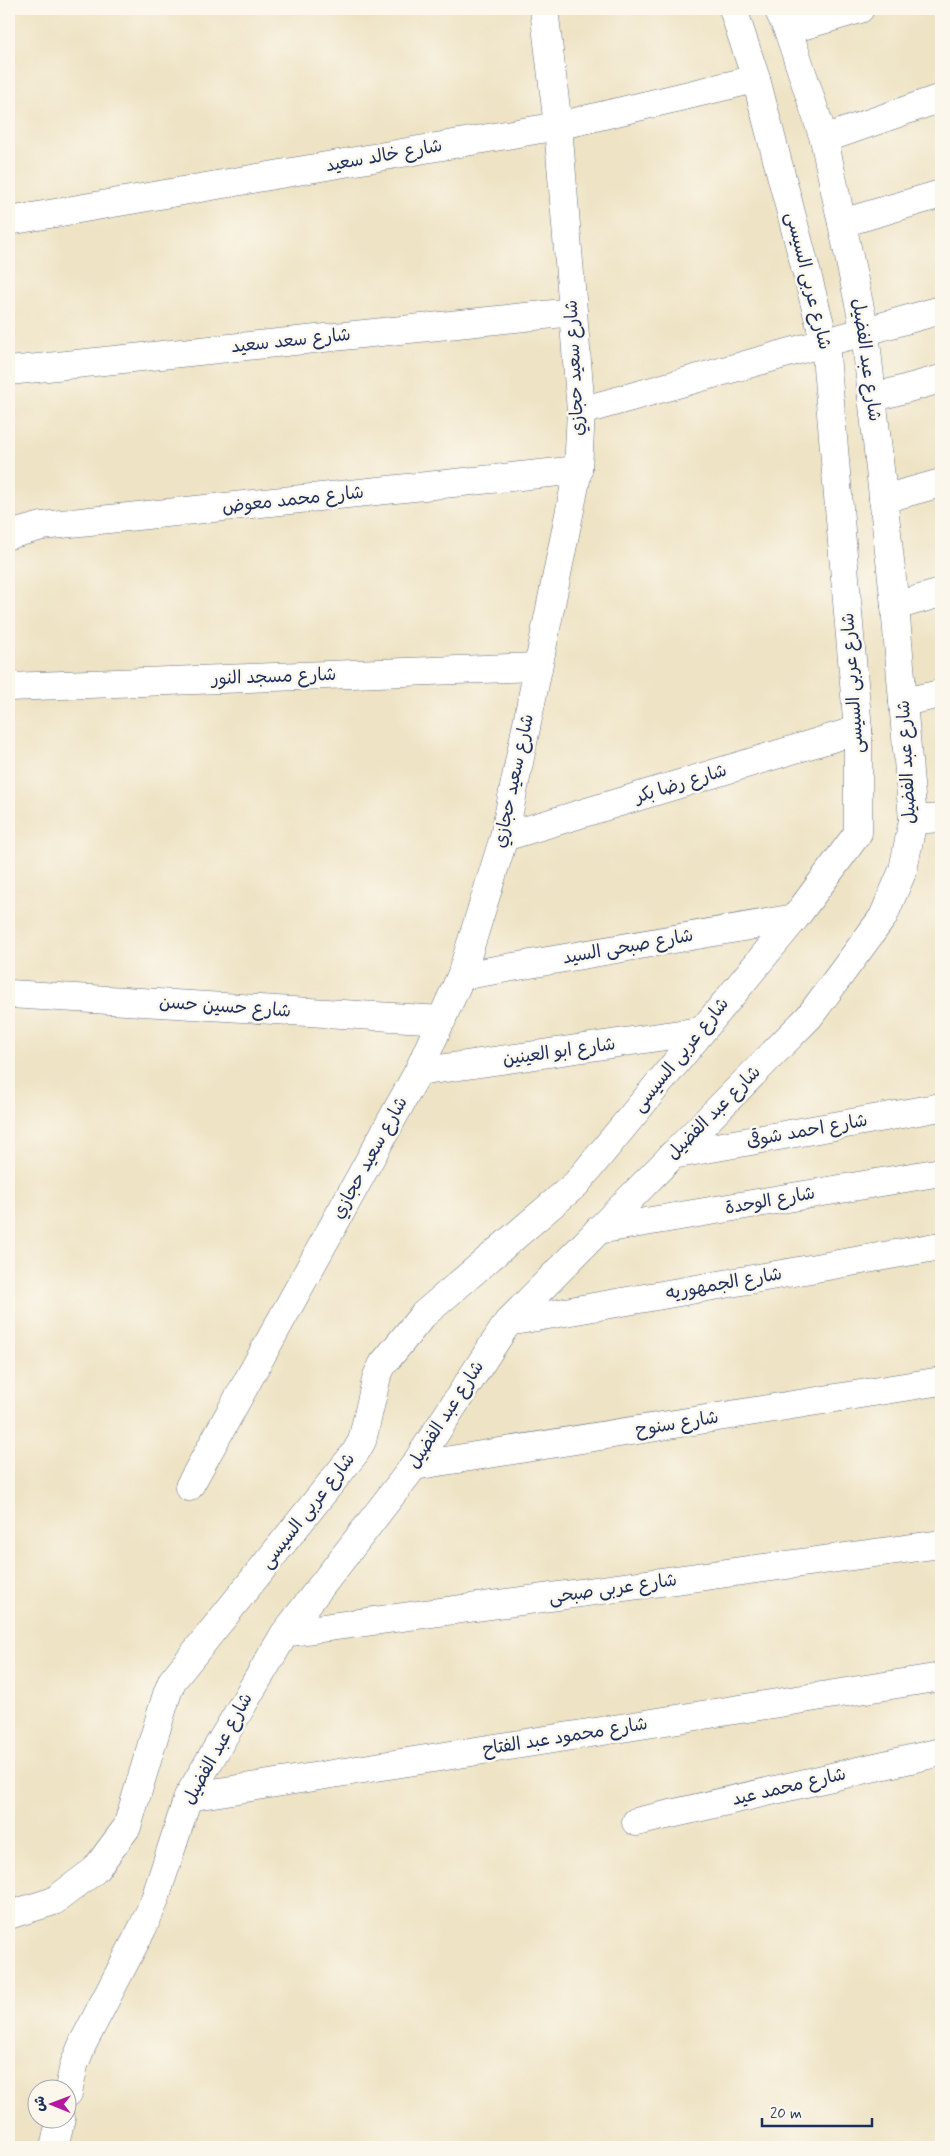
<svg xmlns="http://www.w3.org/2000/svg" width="950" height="2156" viewBox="0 0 950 2156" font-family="Mynerve,'Playpen Sans Arabic',sans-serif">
  <rect width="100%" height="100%" fill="#fbf7ec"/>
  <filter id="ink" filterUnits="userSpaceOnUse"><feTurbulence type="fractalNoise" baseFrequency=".02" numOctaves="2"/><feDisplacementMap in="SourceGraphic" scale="10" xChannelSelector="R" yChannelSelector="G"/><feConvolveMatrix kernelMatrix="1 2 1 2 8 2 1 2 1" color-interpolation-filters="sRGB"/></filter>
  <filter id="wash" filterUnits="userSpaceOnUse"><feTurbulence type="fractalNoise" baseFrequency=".0096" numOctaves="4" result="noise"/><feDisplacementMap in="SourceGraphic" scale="20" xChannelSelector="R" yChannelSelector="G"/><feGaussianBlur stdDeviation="1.12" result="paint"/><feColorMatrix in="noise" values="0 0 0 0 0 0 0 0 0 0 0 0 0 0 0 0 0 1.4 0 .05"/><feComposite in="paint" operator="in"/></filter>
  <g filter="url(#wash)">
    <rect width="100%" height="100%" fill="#eee3c4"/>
  </g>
  <g filter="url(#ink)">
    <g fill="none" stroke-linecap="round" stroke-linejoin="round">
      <g stroke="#656e82" stroke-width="29">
        <g id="minor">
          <polyline points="788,30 860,9"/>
          <polyline points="824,139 941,98"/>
          <polyline points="9,221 558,126 756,79"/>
          <polyline points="842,223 941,194"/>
          <polyline points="9,371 573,312"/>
          <polyline points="872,398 941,379"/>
          <polyline points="581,411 941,310"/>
          <polyline points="883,499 941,483"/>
          <polyline points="9,535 42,526 578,470"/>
          <polyline points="895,606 941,593"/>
          <polyline points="9,687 538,667"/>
          <polyline points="903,702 941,694"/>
          <polyline points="913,820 941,818"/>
          <polyline points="504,837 858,730"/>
          <polyline points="461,976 795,918"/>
          <polyline points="9,994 442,1020"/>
          <polyline points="418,1072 700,1031"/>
          <polyline points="672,1155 941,1107"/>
          <polyline points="598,1230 941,1172"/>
          <polyline points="508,1322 941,1246"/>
          <polyline points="414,1466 941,1381"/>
          <polyline points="189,1487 418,1072 461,976 504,837 578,470 581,411 558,126 544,9"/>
          <polyline points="285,1633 941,1544"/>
          <polyline points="188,1797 941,1677"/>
          <polyline points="636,1822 941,1752"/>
          <polyline points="9,1915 54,1901 95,1870 127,1827 167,1694 172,1681 355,1453 362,1441 377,1376 383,1364 423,1315 576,1184 795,918 858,833 858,730 825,343 756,79 733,9"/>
          <polyline points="68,2093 74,2065 83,2043 143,1927 154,1902 188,1797 285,1633 414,1466 508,1322 809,1017 883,917 903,870 913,820 895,606 865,332 824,139 788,30 778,9"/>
          <polyline points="54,2147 61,2118"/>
        </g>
      </g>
      <use href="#minor" stroke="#fff" stroke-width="28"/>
    </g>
  </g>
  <g text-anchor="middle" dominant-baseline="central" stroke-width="5" stroke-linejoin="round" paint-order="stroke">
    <g font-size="18" fill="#1b2f5e" stroke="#fbf7ec">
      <text transform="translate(384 156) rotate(-10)">شارع خالد سعيد</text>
      <text transform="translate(808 281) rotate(76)">شارع عربى السيسى</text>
      <text transform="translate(291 341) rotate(-6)">شارع سعد سعيد</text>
      <text transform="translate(866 360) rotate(82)">شارع عبد الفضيل</text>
      <text transform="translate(575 368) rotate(-93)">شارع سعيد حجازي</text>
      <text transform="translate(293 500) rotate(-6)">شارع محمد معوض</text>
      <text transform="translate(274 677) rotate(-2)">شارع مسجد النور</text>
      <text transform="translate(853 683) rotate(-94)">شارع عربى السيسى</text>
      <text transform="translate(907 762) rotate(-93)">شارع عبد الفضيل</text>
      <text transform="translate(514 781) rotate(-78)">شارع سعيد حجازي</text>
      <text transform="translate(681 784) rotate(-17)">شارع رضا بكر</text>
      <text transform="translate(628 947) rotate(-10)">شارع صبحى السيد</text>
      <text transform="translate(225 1007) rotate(4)">شارع حسين حسن</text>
      <text transform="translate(559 1052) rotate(-8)">شارع ابو العينين</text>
      <text transform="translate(681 1055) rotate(-51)">شارع عربى السيسى</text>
      <text transform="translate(714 1113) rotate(-45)">شارع عبد الفضيل</text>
      <text transform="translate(807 1131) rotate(-10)">شارع احمد شوقى</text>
      <text transform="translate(370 1158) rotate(-61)">شارع سعيد حجازي</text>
      <text transform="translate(770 1201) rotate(-10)">شارع الوحدة</text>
      <text transform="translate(724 1284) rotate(-10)">شارع الجمهوريه</text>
      <text transform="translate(446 1415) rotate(-57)">شارع عبد الفضيل</text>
      <text transform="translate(677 1424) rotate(-9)">شارع سنوح</text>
      <text transform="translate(308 1511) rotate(-52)">شارع عربى السيسى</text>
      <text transform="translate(613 1589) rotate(-8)">شارع عربى صبحى</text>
      <text transform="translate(565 1737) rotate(-9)">شارع محمود عبد الفتاح</text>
      <text transform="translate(218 1749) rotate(-61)">شارع عبد الفضيل</text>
      <text transform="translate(789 1787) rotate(-13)">شارع محمد عيد</text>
    </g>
  </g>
  <rect width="950" height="2156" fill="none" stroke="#fbf7ec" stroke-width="30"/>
  <g transform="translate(52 2104) rotate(271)"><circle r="24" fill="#fbf7ec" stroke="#a1a7b3"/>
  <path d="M0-4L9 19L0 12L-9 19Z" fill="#b5179e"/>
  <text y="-8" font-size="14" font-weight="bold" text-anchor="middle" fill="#1b2f5e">ش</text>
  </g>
  <path d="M762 2118v8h110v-8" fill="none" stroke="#1b2f5e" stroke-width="2.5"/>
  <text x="770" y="2118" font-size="15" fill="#1b2f5e" stroke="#fbf7ec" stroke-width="4" paint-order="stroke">20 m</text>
</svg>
